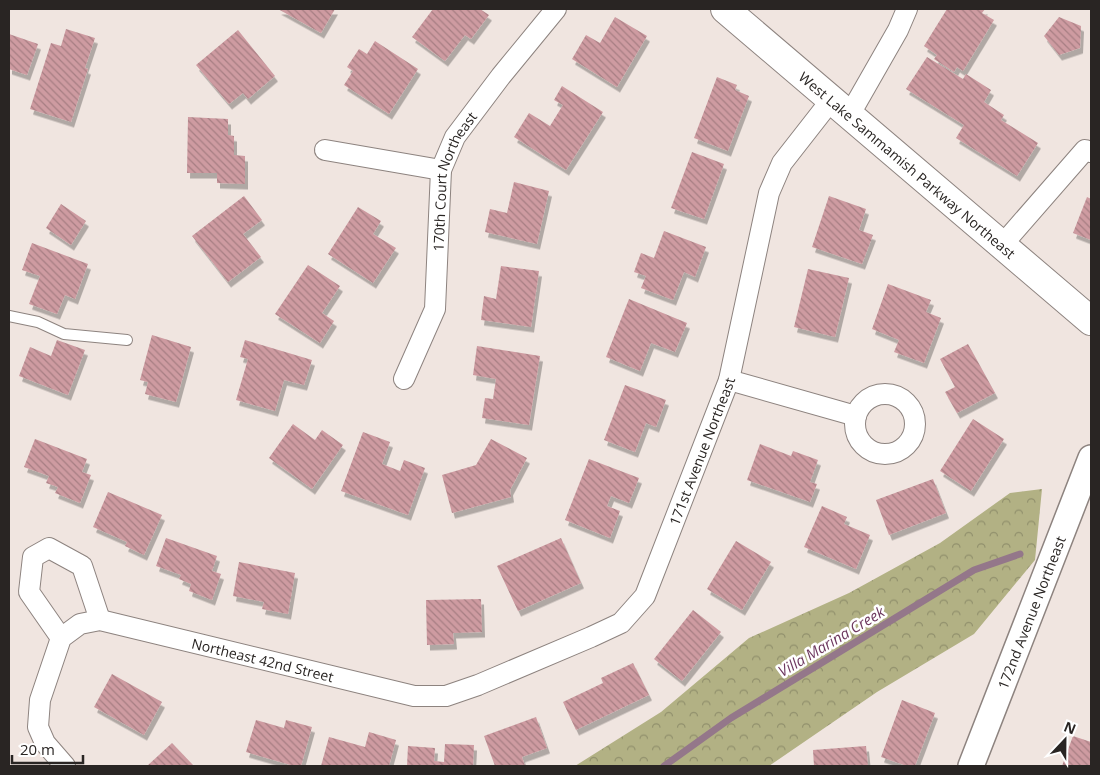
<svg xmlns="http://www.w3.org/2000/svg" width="1100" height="775" viewBox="0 0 1100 775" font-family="'Open Sans',sans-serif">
  <defs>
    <pattern id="forest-crowns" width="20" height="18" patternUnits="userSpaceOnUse" patternTransform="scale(1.25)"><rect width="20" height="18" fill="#b2b184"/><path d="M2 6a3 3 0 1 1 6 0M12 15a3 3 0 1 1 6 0" fill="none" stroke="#91906c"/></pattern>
    <pattern id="building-back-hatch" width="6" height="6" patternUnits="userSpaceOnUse" patternTransform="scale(1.25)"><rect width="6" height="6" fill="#ce9ba1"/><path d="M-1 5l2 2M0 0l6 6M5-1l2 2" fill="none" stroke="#a77e83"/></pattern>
    <filter id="shadow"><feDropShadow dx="3" dy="5.5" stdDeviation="0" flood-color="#0004"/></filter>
  </defs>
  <rect width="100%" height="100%" fill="#f0e5e0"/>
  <polygon fill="url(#forest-crowns)" points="1042,489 1035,560 974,634 877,692 769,766 575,766 661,712 749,638 849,593 940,543 1010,493"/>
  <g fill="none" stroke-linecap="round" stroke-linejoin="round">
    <polyline stroke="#94778a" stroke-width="7" points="664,766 731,718 974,570 1020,554"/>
  </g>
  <g fill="url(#building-back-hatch)" filter="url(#shadow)">
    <polygon points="278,9 335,9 321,33"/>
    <polygon points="433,9 480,9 489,15 471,39 465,35 445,61 412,37"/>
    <polygon points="947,9 985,9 982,13 994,20 963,71 957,67 954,72 934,59 937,55 924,46"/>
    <polygon points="615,17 647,36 617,87 572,59 586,35 600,43"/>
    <polygon points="1059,17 1081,26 1080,48 1059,55 1044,36"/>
    <polygon points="66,29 95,38 85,68 88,69 71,122 30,109 51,43 61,46"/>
    <polygon points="238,30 275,76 248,99 243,93 229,104 196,65"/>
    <polygon points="9,34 38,44 27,75 9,69"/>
    <polygon points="375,41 418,69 389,114 344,85 353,71 347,67 359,49 367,54"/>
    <polygon points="927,57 963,79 966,74 991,90 984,102 1004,115 1001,120 1038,143 1017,176 956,138 964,125 906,89"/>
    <polygon points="717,77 737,85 735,90 749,96 728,151 694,138"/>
    <polygon points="562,86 603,112 566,170 514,137 529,113 550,126 563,105 554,100"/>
    <polygon points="188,117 228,119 228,135 234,136 234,155 245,156 245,184 217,183 217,173 187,173"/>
    <polygon points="692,152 724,164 704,219 671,208"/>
    <polygon points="514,182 549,191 537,244 485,232 490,209 507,213"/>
    <polygon points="244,196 262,220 243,234 261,257 228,282 192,236"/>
    <polygon points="829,196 866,209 859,230 873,235 862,264 812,247"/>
    <polygon points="1087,197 1091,199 1091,240 1073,233"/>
    <polygon points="61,204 86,221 71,245 46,228"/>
    <polygon points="358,207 381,221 373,234 396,248 373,283 328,254"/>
    <polygon points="664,231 706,247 695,277 684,272 673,300 641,288 646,276 634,272 641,253 654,258"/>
    <polygon points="32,243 88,264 75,299 65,295 57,314 29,304 40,276 22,270"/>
    <polygon points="308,265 340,286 322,313 334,321 320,343 275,314"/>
    <polygon points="501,266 539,271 531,327 481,320 484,296 496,299"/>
    <polygon points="808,269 849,278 835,337 794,327"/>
    <polygon points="888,284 931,300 926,312 941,318 924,363 894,352 899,340 872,329"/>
    <polygon points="629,299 687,323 675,352 651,343 640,371 606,357"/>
    <polygon points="152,335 191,347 176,402 145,394 148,382 140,380"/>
    <polygon points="57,340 85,350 68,395 19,376 30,347 51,356"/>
    <polygon points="245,340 312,360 304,385 284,380 275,411 236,400 248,359 240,357"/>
    <polygon points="968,344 995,393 957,413 945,392 955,387 940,359"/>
    <polygon points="477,346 540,356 529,425 482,418 485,398 493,399 496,379 473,375"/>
    <polygon points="625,385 666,400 656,427 646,423 635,452 604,440"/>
    <polygon points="973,419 1004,439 971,491 940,471"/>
    <polygon points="293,424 315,440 322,430 343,445 312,489 269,458"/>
    <polygon points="363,432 390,442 382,464 400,471 404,460 425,468 408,515 341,491"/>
    <polygon points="35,439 87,459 82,472 91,475 80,503 55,493 58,487 46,483 49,476 24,467"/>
    <polygon points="491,439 527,458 510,490 511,497 452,513 442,475 476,465"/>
    <polygon points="760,444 791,456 793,451 818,460 810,482 817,484 810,502 747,480"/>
    <polygon points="589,459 639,478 629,503 611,496 607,506 620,511 610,538 565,520"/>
    <polygon points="933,479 946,513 889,535 876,500"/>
    <polygon points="108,492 162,515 144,555 125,546 127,542 93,527"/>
    <polygon points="822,506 847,517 844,524 870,535 856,569 804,547"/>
    <polygon points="166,538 217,556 212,571 221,574 212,600 189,591 191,584 179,579 181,575 156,566"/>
    <polygon points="561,538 581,583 518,611 497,566"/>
    <polygon points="736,541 771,562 742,610 707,589"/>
    <polygon points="239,562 295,573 288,614 262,609 264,602 233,596"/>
    <polygon points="481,599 482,632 453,633 454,644 427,645 426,600"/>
    <polygon points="693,610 721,632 682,681 654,659"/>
    <polygon points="633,663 649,695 576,730 563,702 603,683 601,678"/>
    <polygon points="112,674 162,702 144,735 94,707"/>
    <polygon points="902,700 935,713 915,766 907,766 881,757"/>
    <polygon points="536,717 547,748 522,757 525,766 495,766 484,736"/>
    <polygon points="256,720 284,728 286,720 312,727 301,766 294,766 246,752"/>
    <polygon points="369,732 396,740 389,766 321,766 329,737 365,747"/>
    <polygon points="1073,736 1091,742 1091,766 1062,766"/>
    <polygon points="172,743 194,766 147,766"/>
    <polygon points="445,744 474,745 473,766 407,766 408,746 435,748 434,761 444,762"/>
    <polygon points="866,746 868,766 814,766 813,750"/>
  </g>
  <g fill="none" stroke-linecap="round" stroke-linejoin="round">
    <g stroke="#8d837f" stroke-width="12">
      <polyline id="service" points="9,316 38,322 64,334 127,340"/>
    </g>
    <g stroke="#8d837f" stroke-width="22">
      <g id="minor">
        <polyline points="850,114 898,30 907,9"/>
        <polyline points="325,150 441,170"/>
        <polyline points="1003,244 1085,150 1091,152"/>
        <path id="s1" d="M404,379L435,309L441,170L455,137L501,76L556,9"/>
        <polyline points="729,380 856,416"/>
        <circle cx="885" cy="424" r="30"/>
        <polyline points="61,638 29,592 33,557 49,548 82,566 100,620"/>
        <path id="s2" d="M65,766L45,743L38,727L40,700L61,638L80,624L100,620L414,696H446L478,685L591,637L621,623L645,596L729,380L769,193L782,163L832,99"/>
      </g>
    </g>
    <g stroke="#8d837f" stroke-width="28">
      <g id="tertiary">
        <path id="s3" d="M971,766L1091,458"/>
      </g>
    </g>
    <g stroke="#8d837f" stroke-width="30">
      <g id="secondary">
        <path id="s4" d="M725,9L1091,321"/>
      </g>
    </g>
    <use href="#service" stroke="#fff" stroke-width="10"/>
    <use href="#minor" stroke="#fff" stroke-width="20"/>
    <use href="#tertiary" stroke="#fff" stroke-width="25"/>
    <use href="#secondary" stroke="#fff" stroke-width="28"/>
  </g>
  <g text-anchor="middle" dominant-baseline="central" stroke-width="5" stroke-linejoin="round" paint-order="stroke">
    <g font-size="14" fill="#292523" stroke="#fff">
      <text stroke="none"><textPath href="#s4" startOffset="240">West Lake Sammamish Parkway Northeast</textPath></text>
      <text stroke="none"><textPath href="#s1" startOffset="208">170th Court Northeast</textPath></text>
      <text stroke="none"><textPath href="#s2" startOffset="921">171st Avenue Northeast</textPath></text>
      <text stroke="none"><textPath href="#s3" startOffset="165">172nd Avenue Northeast</textPath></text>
      <text stroke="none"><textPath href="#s2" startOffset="352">Northeast 42nd Street</textPath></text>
    </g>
    <g font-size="15" font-style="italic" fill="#6d385f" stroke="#fff">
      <text transform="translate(831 641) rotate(-31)">Villa Marina Creek</text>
    </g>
  </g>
  <rect width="1100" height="775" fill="none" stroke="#292523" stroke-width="20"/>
  <g transform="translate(1065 740) rotate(22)" stroke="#ffffff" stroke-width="4" paint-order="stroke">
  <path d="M0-4L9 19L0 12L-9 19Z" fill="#292523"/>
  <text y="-8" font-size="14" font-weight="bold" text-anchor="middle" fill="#292523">N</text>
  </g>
  <path d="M12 755v8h71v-8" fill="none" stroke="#292523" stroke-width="2.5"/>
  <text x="20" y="755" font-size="15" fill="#292523" stroke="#ffffff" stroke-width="4" paint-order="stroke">20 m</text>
</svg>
